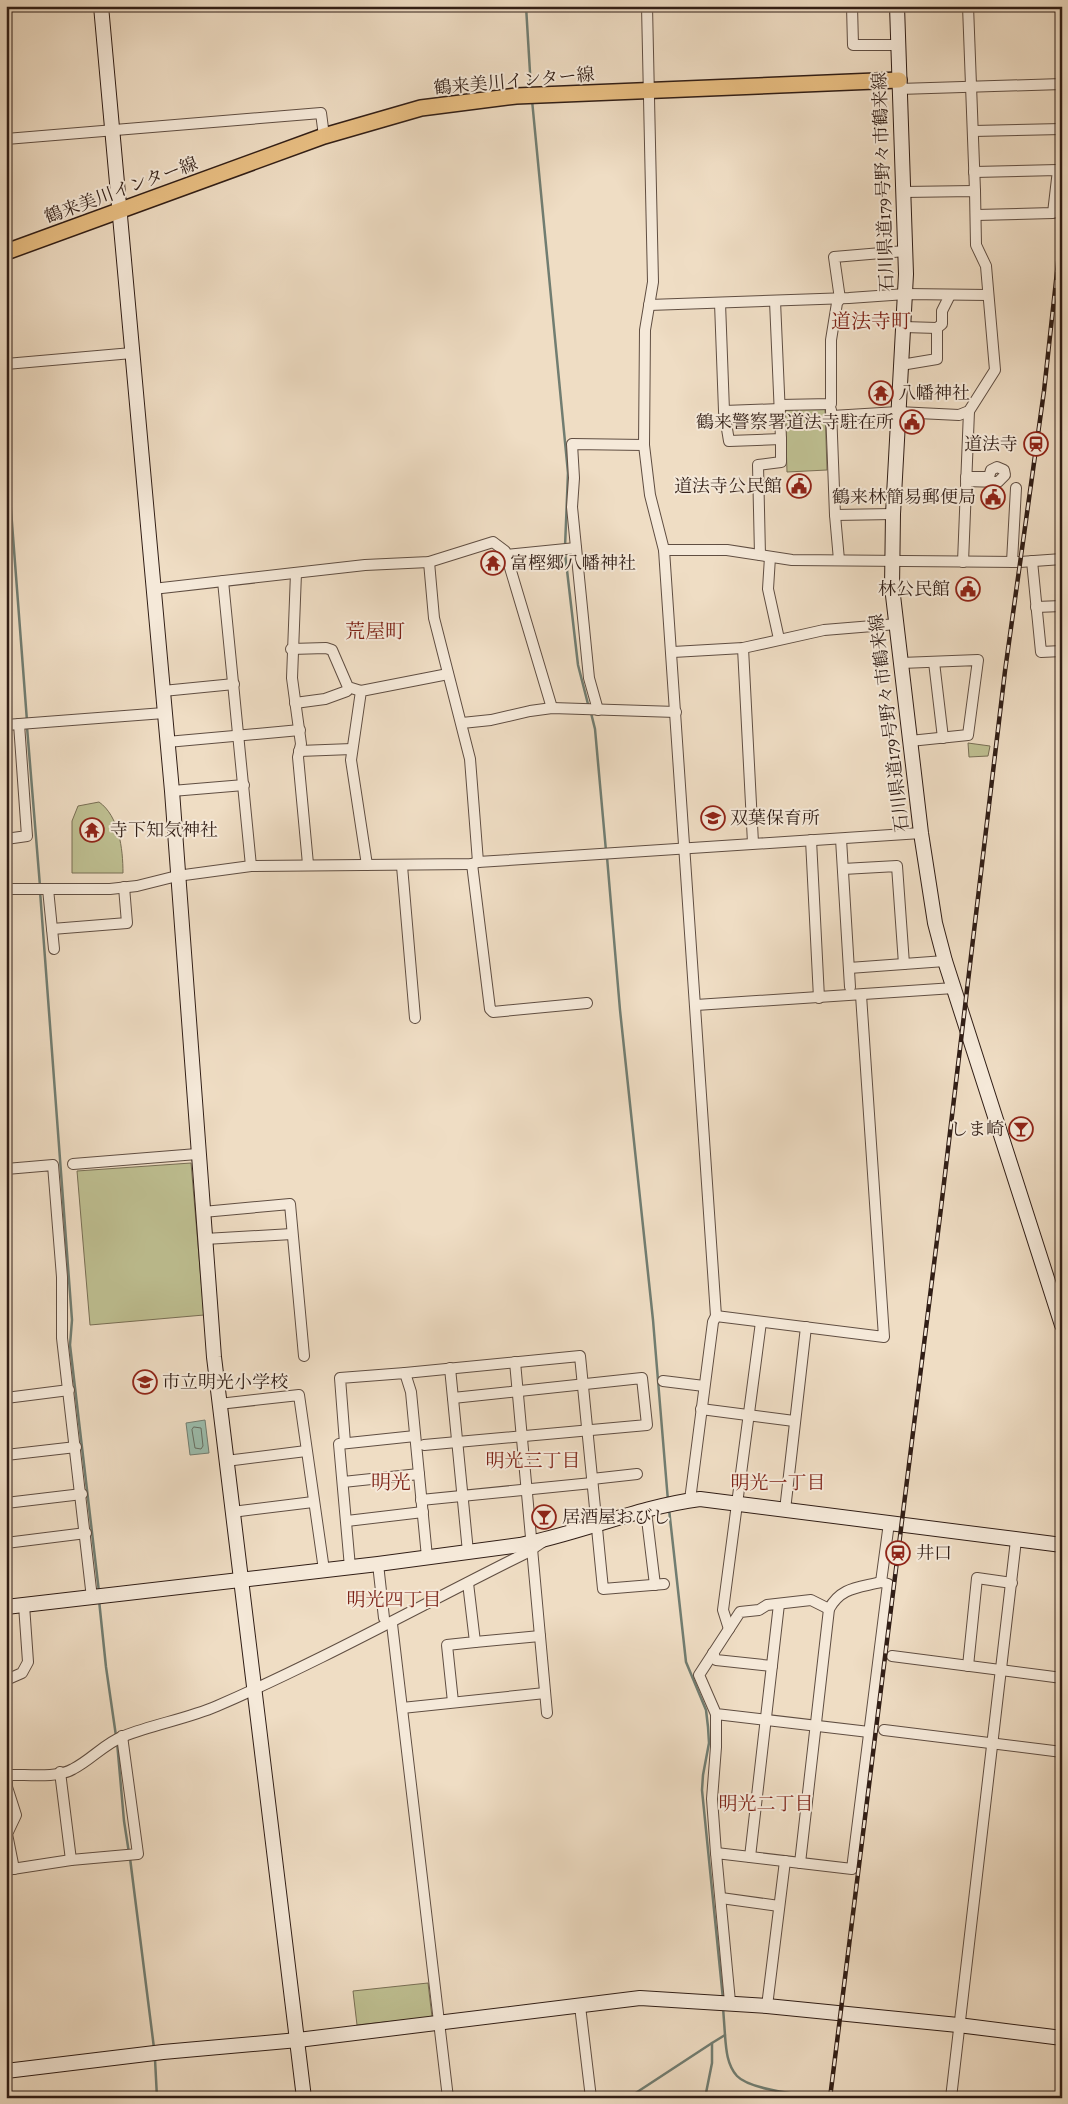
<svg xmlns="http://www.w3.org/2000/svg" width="1068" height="2104" viewBox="0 0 1068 2104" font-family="Alegreya,'Noto Serif JP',serif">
  <rect width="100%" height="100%" fill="#efddc4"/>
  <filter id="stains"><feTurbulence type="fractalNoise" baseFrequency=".004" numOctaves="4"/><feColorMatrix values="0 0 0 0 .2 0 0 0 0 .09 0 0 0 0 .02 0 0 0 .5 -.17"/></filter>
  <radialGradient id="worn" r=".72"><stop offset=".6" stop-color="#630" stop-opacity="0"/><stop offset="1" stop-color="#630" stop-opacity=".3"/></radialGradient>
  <g fill="#bebf91" stroke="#786e54">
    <polygon points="825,408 827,470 787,472 785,410"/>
    <polygon points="968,743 990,746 988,756 969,757"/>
    <path d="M99,802C119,816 123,849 123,873H72V821L78,806Z"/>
    <polygon points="191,1163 204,1315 90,1325 77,1171"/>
    <polygon points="428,1983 432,2017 357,2025 353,1991"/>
  </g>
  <polygon fill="#9bbdad" stroke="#717d71" points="205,1420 209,1453 190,1455 186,1423"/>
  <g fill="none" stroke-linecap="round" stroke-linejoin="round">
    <polygon stroke="#666e62" stroke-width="1" points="194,1427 201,1428 203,1446 201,1449 195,1448 192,1430"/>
    <g stroke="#717d71" stroke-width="2.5">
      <polyline points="526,6 531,89"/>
      <polyline points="532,100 568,473 565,547"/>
      <polyline points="6,444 27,721"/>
      <polyline points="565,553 578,665 589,708"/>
      <polyline points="591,713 595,729 606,851"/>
      <polyline points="27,727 40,886"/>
      <polyline points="607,857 620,1010 653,1320 668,1501"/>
      <polyline points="40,891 72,1320 70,1345 99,1592"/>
      <polyline points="669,1509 686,1662 706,1710 708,1727 709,1743 703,1775 702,1790 723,1999"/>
      <polyline points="99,1600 106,1667 116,1736"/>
      <polyline points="117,1742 124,1821 129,1853"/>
      <polyline points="130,1858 154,2048"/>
      <path d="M725,2035C726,2049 727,2065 737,2076C750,2090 803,2095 823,2098"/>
      <polyline points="155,2059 157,2098"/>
      <polyline points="628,2098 712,2043"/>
      <polyline points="705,2098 712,2063 712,2043 725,2035 723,2007"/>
    </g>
    <g stroke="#604e42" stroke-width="12">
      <g id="street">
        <polyline points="647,6 653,282 645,330 644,445 650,495 664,550"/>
        <polyline points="852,6 853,45 898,45"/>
        <polyline points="968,6 975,191"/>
        <polyline points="899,89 1062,84"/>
        <polyline points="973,131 1062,129"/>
        <polyline points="6,139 321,113 324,136"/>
        <polyline points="974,172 1058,170 1053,213 976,215"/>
        <polyline points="720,303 724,411 729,441 781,439 775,301"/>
        <polyline points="649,305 849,298 906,294 988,295"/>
        <polyline points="904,327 937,328"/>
        <polyline points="6,364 132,353"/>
        <polyline points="901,365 937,359 937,328 942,324 942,311 950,295"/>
        <polyline points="780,405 831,404 831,340 837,303 840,299 834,257 905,251"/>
        <polyline points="831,410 835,515 839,560"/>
        <polyline points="724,411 780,409"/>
        <polyline points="832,416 898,412 959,415 969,411 995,370 986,266 976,245 975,191 903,192"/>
        <polyline points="966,481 998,482 1005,475 1004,470 997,467 991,470 989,477 966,477"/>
        <polyline points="835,515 893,514"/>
        <polyline points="507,555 576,548"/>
        <polyline points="760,555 758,465 781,462 781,439"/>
        <polyline points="770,557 768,589 779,639"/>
        <polyline points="1032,561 1041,652 1062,651"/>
        <polyline points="429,562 434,618 470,759 478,862"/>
        <polyline points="963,562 969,411"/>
        <polyline points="1012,562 1016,488"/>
        <polyline points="296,573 292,678 301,744 298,757 308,864"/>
        <polyline points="223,581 251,866"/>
        <polyline points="153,589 365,565 429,562 493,542 505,551 552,708"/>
        <polyline points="1036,607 1062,606"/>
        <polyline points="743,648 753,843"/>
        <polyline points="291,649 326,648 332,650 348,687 361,691"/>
        <polyline points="673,652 743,648 824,630 897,624"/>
        <polyline points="934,662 943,738"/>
        <polyline points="901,663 978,660 968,735 910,741"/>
        <polyline points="163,691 234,684"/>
        <polyline points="295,703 325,699 347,691 348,687"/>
        <polyline points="598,710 589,678 572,507 574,478 572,444 644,445"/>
        <polyline points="462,723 491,720 530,711 552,708 676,712"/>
        <polyline points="6,725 164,713"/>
        <polyline points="167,742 300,730"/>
        <polyline points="299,751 352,749"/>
        <polyline points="172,791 244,785"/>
        <polyline points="6,839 27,836 19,724"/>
        <polyline points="841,839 850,987"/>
        <polyline points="811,840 819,998"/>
        <polyline points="472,864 490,1009 493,1012 587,1003"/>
        <polyline points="367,865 351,760 361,691 448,674"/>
        <polyline points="402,866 415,1018"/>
        <polyline points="843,869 897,866 904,964"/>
        <polyline points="6,889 110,889 137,886 177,876 251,866 472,864 478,862 921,833"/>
        <polyline points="48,889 54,949"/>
        <polyline points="52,929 127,923 124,887"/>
        <polyline points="849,968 945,961"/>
        <polyline points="696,1005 954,988"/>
        <polyline points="73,1164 197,1154"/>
        <polyline points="6,1169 53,1165 62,1277 62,1338 92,1598"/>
        <polyline points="203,1212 290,1204 304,1356"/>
        <polyline points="205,1239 292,1234"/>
        <polyline points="716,1316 884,1337 861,995"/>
        <polyline points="515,1362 547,1713"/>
        <polyline points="450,1368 468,1552"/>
        <polyline points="405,1373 580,1356 603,1589 664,1584"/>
        <polyline points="663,1381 704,1386"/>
        <polyline points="6,1398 69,1390"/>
        <polyline points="219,1404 299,1395 324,1570"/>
        <polyline points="701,1409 794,1421"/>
        <polyline points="345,1443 340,1378 405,1373 411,1392 427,1557"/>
        <polyline points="424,1445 647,1425 642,1378 453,1398"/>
        <polyline points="6,1455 76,1447"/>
        <polyline points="226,1461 306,1451"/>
        <polyline points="592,1479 637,1474"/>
        <polyline points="343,1482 419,1474"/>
        <polyline points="421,1500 592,1483"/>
        <polyline points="690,1500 713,1322 716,1316 664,550 727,550 792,560 1020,562 1062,559"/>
        <polyline points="6,1503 82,1494"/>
        <polyline points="785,1510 806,1327"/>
        <polyline points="646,1511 655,1585"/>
        <polyline points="232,1512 313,1502"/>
        <polyline points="347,1521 423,1512"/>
        <polyline points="6,1543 86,1533"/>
        <polyline points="378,1564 384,1618"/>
        <polyline points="350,1567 339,1444 415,1436"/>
        <polyline points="829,1609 811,1600 767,1605 759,1610 740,1612 699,1675 716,1714 869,1732"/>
        <polyline points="392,1624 448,2098"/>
        <polyline points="729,1629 723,1610 761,1322"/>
        <polyline points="475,1642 540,1636"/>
        <polyline points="713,1653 716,1660 772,1666"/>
        <polyline points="892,1656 1062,1678"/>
        <polyline points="968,1666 977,1578 1012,1583"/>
        <polyline points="6,1680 22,1673 28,1662 24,1605"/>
        <polyline points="453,1702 447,1645 475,1642 468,1583"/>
        <polyline points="402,1708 545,1693"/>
        <polyline points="716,1714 716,1747 712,1799 716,1853"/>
        <polyline points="884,1730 1062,1752"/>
        <polyline points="60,1772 71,1860"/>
        <path d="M6,1775C25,1774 56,1779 73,1769C91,1760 105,1743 124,1736C154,1724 187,1719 217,1706C323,1660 423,1604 526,1553L544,1541"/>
        <polyline points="7,1775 7,1787 16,1815 7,1834 14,1869"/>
        <polyline points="750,1857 779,1604"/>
        <path d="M800,1863L829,1609C841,1587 858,1588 881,1582"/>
        <polyline points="6,1870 71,1860 138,1854 122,1736"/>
        <polyline points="721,1898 779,1906"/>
        <polyline points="730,2002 716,1853 852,1869 888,1584 881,1582 889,1523"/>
        <polyline points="580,2006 591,2098"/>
        <polyline points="767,2006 785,1861"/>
        <polyline points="951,2098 1016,1540"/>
      </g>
    </g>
    <g stroke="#311e16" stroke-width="16">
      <g id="secondary">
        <polyline points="101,6 172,791 214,1357 304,2098"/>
        <polyline points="897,6 906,274 893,514 892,587 921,833 935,923 945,961 1062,1325"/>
        <path d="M6,1607L378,1564L520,1545C581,1533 638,1507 700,1499L1062,1545"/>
        <polyline points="6,2071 163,2052 298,2040 640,1998 767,2006 958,2025 1062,2038"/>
      </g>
    </g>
    <g stroke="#311e16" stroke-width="18">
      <polyline id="primary" points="6,252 324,136 421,108 516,96 899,80"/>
    </g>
    <use href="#street" stroke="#f5e9d9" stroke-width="10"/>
    <use href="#secondary" stroke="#f5e9d9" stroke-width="14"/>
    <use href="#primary" stroke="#e8be82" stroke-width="15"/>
    <g stroke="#311e16" stroke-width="4.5">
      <polyline id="rail" points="830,2098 941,1208 1005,671 1044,391 1062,226"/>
    </g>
    <use href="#rail" stroke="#f5e9d9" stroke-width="2.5" stroke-dasharray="8" stroke-linecap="butt"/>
  </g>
  <defs>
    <g id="temple-ring" transform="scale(1.25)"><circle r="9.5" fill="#f5e9d9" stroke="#8f2418" stroke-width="1.5"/><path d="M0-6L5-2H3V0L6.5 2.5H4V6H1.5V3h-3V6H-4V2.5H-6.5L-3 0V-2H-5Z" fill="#8f2418"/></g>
    <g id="civic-ring" transform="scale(1.25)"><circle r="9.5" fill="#f5e9d9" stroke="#8f2418" stroke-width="1.5"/><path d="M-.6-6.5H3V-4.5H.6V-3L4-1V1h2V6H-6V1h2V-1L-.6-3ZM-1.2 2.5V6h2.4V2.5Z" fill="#8f2418"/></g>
    <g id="station-ring" transform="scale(1.25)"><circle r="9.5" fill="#f5e9d9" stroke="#8f2418" stroke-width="1.5"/><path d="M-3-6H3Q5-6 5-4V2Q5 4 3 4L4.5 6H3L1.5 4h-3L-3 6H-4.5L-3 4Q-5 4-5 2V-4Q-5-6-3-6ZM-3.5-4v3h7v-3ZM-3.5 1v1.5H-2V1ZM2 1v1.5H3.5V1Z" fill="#8f2418"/></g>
    <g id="school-ring" transform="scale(1.25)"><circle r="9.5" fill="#f5e9d9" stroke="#8f2418" stroke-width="1.5"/><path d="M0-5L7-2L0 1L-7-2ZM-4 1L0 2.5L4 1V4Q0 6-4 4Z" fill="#8f2418"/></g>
    <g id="bar-ring" transform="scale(1.25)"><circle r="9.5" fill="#f5e9d9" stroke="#8f2418" stroke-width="1.5"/><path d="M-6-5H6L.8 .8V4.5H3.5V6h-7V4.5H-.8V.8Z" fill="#8f2418"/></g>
  </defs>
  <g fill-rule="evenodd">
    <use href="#temple-ring" x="881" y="393"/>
    <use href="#civic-ring" x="912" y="422"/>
    <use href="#station-ring" x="1036" y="444"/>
    <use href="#civic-ring" x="799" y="486"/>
    <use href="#civic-ring" x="993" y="497"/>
    <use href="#temple-ring" x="493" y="563"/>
    <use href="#civic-ring" x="968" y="589"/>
    <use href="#school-ring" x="713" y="818"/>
    <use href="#temple-ring" x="92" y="830"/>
    <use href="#bar-ring" x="1021" y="1129"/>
    <use href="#school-ring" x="145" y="1382"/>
    <use href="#bar-ring" x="544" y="1517"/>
    <use href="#station-ring" x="898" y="1553"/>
  </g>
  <g text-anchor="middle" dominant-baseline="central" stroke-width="4" stroke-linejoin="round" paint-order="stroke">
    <g font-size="18" fill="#311e16" stroke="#f5e9d9">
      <text transform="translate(514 81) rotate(-5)">鶴来美川インター線</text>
      <text transform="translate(883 182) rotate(-92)">石川県道179号野々市鶴来線</text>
      <text transform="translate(121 190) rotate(-20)">鶴来美川インター線</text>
      <text transform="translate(889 723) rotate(-97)">石川県道179号野々市鶴来線</text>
    </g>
    <g font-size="18" fill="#311e16" stroke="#f5e9d9" text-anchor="start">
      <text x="898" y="393">八幡神社</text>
      <text x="894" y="422" text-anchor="end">鶴来警察署道法寺駐在所</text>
      <text x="1018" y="444" text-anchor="end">道法寺</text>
      <text x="782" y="486" text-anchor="end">道法寺公民館</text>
      <text x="976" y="497" text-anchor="end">鶴来林簡易郵便局</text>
      <text x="510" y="563">富樫郷八幡神社</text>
      <text x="950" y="589" text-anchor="end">林公民館</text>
      <text x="730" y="818">双葉保育所</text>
      <text x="110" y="830">寺下知気神社</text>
      <text x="1004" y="1129" text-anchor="end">しま崎</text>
      <text x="162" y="1382">市立明光小学校</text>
      <text x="562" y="1517">居酒屋おびし</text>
      <text x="916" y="1553">井口</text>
    </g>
    <g font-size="19" fill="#7a1f14" stroke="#f5e9d9">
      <text x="533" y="1461">明光三丁目</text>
      <text x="778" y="1483">明光一丁目</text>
      <text x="394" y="1600">明光四丁目</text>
      <text x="766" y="1804">明光二丁目</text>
    </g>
    <g font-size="20" fill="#7a1f14" stroke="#f5e9d9">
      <text x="871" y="321">道法寺町</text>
      <text x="375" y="631">荒屋町</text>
      <text x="391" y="1482">明光</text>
    </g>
  </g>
  <rect width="1068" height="2104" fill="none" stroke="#efddc4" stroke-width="25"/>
  <rect x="8" y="8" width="1053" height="2089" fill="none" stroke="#311e16" stroke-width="2.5"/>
  <rect x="12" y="12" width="1043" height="2079" fill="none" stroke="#311e16"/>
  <rect width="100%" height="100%" filter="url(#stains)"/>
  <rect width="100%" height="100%" fill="url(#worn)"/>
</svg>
